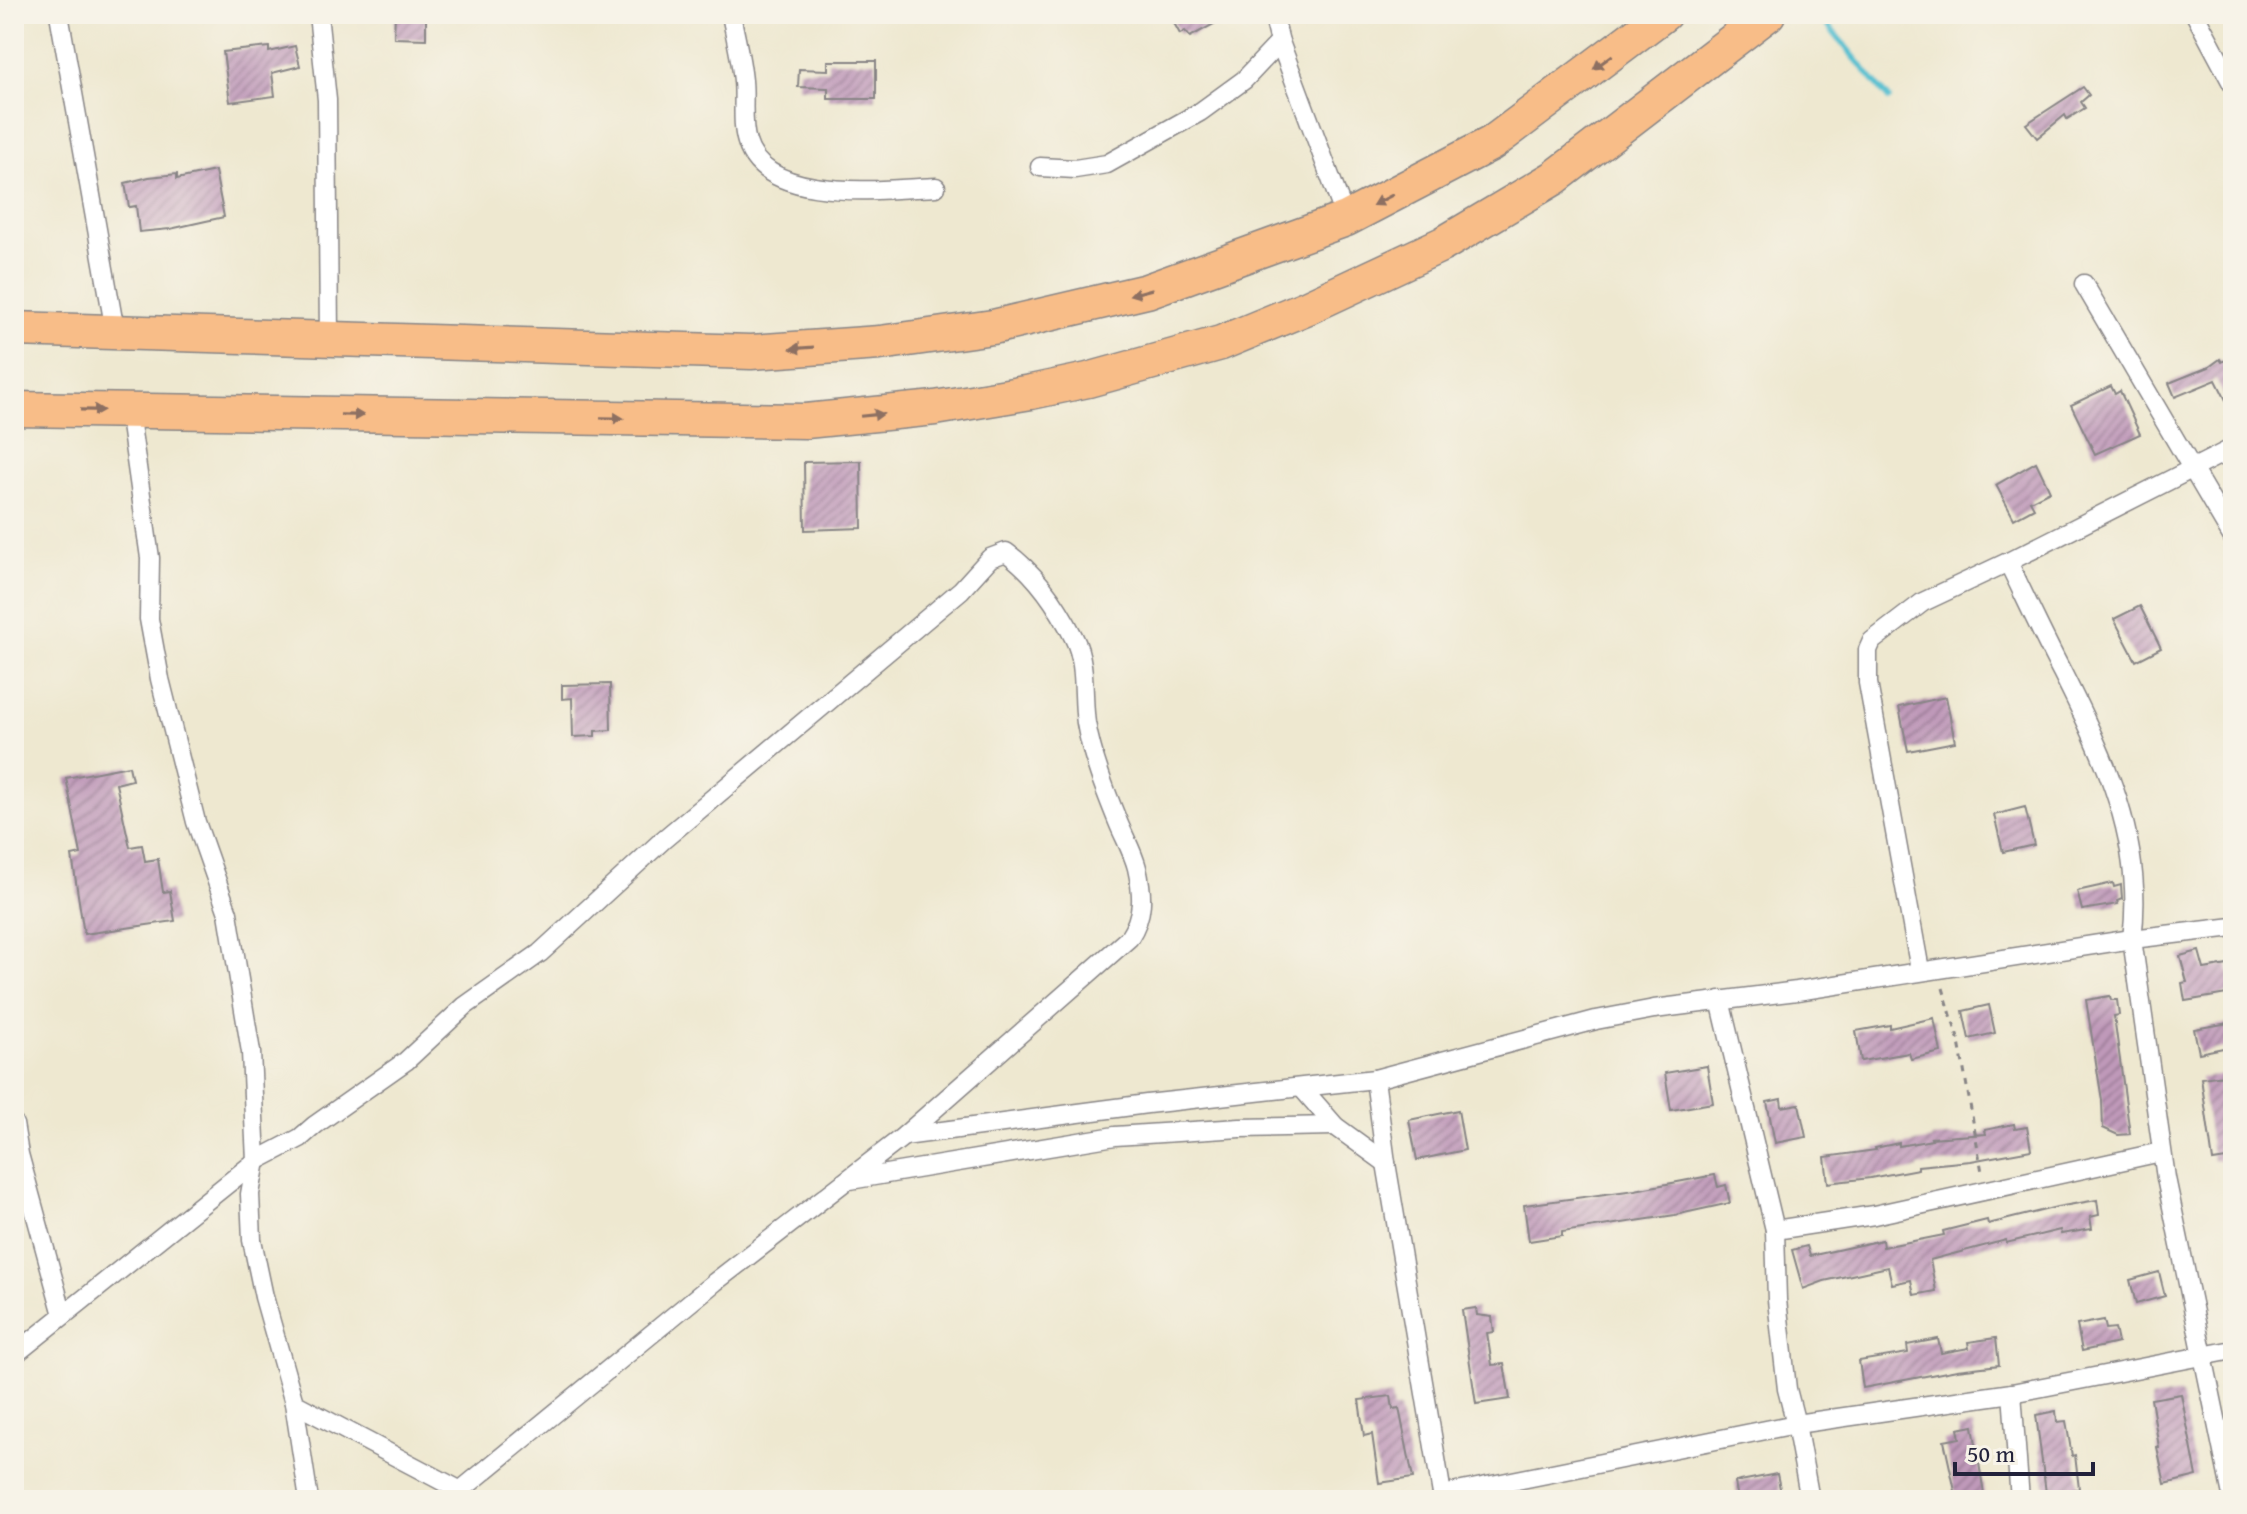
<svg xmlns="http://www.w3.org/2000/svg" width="2247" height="1514" viewBox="0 0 2247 1514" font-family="'Gentium Book Plus',serif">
  <defs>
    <pattern id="building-hatch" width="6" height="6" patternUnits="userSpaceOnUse" patternTransform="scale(2)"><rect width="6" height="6" fill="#bf99b9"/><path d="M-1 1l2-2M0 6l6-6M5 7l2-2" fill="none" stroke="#9b7c98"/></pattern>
  </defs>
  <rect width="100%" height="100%" fill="#f7f3e8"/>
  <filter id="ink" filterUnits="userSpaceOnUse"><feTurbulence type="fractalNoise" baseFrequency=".0125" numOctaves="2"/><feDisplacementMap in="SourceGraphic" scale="16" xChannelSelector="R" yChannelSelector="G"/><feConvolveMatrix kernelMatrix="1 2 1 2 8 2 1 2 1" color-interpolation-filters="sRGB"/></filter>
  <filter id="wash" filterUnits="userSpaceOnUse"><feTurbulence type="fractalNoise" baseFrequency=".006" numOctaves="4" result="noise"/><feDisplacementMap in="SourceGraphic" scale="32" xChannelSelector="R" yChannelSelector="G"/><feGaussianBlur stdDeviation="1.8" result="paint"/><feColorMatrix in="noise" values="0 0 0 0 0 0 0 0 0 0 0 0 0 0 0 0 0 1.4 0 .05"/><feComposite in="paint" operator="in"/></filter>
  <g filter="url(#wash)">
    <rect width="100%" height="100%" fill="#eee8d0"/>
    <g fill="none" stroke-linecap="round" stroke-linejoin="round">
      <polyline stroke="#54bfd0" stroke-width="6" points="1825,22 1889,99"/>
    </g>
    <g id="blocks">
      <g fill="url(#building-hatch)">
        <polygon points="395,14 426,14 426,39 394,38"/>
        <polygon points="1169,14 1232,14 1190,37 1185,31 1180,34"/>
        <polygon points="295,46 300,66 272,73 275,96 230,102 223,52 269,47 269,52"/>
        <polygon points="828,61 876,61 876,99 828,99 828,88 798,87 799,69 828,70"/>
        <polygon points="2083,87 2089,95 2081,102 2085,108 2067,119 2065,115 2037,138 2026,124"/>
        <polygon points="215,171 224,217 170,229 139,232 136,206 129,207 125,183 149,177 177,174 177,179"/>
        <polygon points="2233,356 2233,414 2216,380 2175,397 2169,383 2209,367 2220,359 2222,362"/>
        <polygon points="2111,386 2115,394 2120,391 2140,434 2095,454 2071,405"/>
        <polygon points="861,461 862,528 805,530 804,462"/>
        <polygon points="2036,462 2050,491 2030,501 2034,508 2014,519 1996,485"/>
        <polygon points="2140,606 2161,648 2136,661 2114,619"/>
        <polygon points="610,684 611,730 595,731 595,736 573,737 572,698 562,699 562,685"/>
        <polygon points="1946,697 1955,742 1908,751 1899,707"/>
        <polygon points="129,766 132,780 116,784 130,847 142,845 145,861 158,859 163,892 170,891 175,921 84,934 72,856 81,854 66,778"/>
        <polygon points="2025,807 2034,845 2003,852 1994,815"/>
        <polygon points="2113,883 2114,887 2121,885 2122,899 2117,901 2118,904 2082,910 2077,891"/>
        <polygon points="2199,951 2204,969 2228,965 2233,993 2185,1001 2182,983 2187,982 2180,956"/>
        <polygon points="2110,996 2111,1000 2117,1000 2119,1015 2114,1016 2130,1134 2118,1135 2103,1128 2102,1100 2086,1000"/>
        <polygon points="1989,1005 1995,1033 1969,1039 1963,1011"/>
        <polygon points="1934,1018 1941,1052 1911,1059 1909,1053 1861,1061 1856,1031 1890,1025 1890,1028"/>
        <polygon points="2229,1023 2233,1046 2199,1053 2194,1029"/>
        <polygon points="1707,1066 1713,1103 1671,1110 1665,1073"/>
        <polygon points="2233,1074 2233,1158 2213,1161 2201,1078"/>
        <polygon points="1781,1099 1782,1107 1799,1104 1806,1137 1775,1143 1767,1102"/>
        <polygon points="1458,1110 1465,1150 1417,1160 1409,1120"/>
        <polygon points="2014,1124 2015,1129 2027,1127 2031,1150 1971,1161 1918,1166 1918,1169 1870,1178 1828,1183 1825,1157 1876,1150 1875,1148 1899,1143 1899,1146 1932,1140 1931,1138 1986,1134 1985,1130"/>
        <polygon points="1715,1175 1718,1187 1726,1185 1730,1203 1675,1215 1562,1232 1562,1236 1529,1241 1524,1205 1635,1190"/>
        <polygon points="2097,1200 2099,1215 2090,1217 2092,1229 2061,1234 2060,1230 2006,1243 2006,1240 1930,1260 1936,1291 1914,1295 1911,1280 1892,1284 1888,1267 1824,1281 1803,1289 1792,1250 1807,1246 1810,1256 1882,1240 1883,1247 1944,1235 1943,1231 1987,1220 1988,1224 2057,1207"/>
        <polygon points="2159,1272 2165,1296 2136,1304 2130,1280"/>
        <polygon points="1476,1308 1477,1315 1492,1317 1494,1332 1487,1333 1492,1365 1504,1364 1510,1399 1476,1404 1462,1310"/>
        <polygon points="2104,1320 2106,1329 2115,1328 2118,1343 2082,1351 2077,1325"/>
        <polygon points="1996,1338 1999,1365 1957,1370 1863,1388 1859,1361 1908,1353 1907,1345 1938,1339 1941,1353 1969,1348 1968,1342"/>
        <polygon points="2181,1394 2197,1476 2165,1484 2157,1447 2159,1447 2151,1399"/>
        <polygon points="1391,1396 1393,1409 1399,1408 1413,1478 1379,1483 1372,1434 1364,1436 1359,1400"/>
        <polygon points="2056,1411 2057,1422 2066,1421 2072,1456 2075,1455 2079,1489 2046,1493 2036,1415"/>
        <polygon points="1973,1426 1985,1500 1957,1500 1944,1441 1960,1438 1958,1429"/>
        <polygon points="1777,1474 1781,1493 1777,1494 1778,1500 1738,1500 1735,1482"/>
      </g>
    </g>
  </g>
  <g filter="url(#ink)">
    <use href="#blocks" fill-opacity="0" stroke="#888586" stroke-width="2"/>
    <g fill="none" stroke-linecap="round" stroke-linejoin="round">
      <g stroke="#888586" stroke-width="21">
        <g id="street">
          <polyline points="59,14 115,331"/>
          <polyline points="318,14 327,100 329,337"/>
          <path d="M731,14C735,36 741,58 743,81C745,100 741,123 747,142C765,205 885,189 936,187"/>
          <polyline points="2195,14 2233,85"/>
          <polyline points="1280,42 1346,219"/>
          <polyline points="1040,167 1075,169 1107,164 1200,112 1244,80 1280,42 1273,14"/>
          <polyline points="2084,284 2233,538"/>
          <polyline points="129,411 150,558 149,619 160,679 196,822 228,913 251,1052 256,1161 250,1194 252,1240 264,1297 294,1403 309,1500"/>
          <path d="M2008,562C2026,599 2043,636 2062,672C2104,756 2145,841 2132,939L2233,927"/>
          <polyline points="1920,970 1868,683 1868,650 1872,641 1923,602 2008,562 2233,448"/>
          <polyline points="1720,1000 1775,1230 1777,1300 1787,1389 1796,1424 1810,1500"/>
          <polyline points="1375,1079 1596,1020 1654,1009 1797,991 2132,939 2166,1178 2233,1500"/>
          <polyline points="1302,1088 1335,1126 1386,1163"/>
          <polyline points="14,1124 19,1154 63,1315"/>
          <polyline points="904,1136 1147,1104 1375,1079 1386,1163 1443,1500"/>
          <polyline points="850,1180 1115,1136 1240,1128 1335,1126"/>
          <polyline points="1775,1230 1874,1215 2161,1152"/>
          <path d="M14,1355L256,1161L300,1138L315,1125L406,1061L465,1006L540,953L663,840L961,590L990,558L1006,552C1035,573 1058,606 1074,638C1087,663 1082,695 1086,723C1092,757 1105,790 1118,822C1124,837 1133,852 1137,868C1143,895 1144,915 1129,938L904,1136L715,1282L449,1500"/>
          <polyline points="2012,1393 2020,1500"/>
          <polyline points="294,1403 461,1491"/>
          <polyline points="1442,1495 1796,1424 2012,1393 2233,1350"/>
        </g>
      </g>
      <g stroke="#888586" stroke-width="37">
        <g id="highway">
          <polyline points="14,329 751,352 880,343 993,327 1147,291 1346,219 1492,143 1664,14"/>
          <polyline points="14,409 806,421 935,408 1031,392 1088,380 1221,343 1308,307 1443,244 1554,178 1768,14"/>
        </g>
      </g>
      <polyline stroke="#888586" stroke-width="3" stroke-dasharray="6 6" stroke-linecap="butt" points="1943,988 1959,1042 1982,1172"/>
      <use href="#street" stroke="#fff" stroke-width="18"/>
      <use href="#highway" stroke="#f8bd88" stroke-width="34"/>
    </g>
    <defs><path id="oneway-solid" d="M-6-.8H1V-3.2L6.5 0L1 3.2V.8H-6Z" transform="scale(2)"/></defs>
    <g fill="#8d7062">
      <use href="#oneway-solid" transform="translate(1603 62) rotate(144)"/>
      <use href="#oneway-solid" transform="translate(1383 200) rotate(152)"/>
      <use href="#oneway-solid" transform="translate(1141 292) rotate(165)"/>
      <use href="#oneway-solid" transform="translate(802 348) rotate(176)"/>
      <use href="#oneway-solid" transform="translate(92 410) rotate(1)"/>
      <use href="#oneway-solid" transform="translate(352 415) rotate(1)"/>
      <use href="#oneway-solid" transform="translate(872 415) rotate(-6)"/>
      <use href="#oneway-solid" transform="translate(612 418) rotate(1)"/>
    </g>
  </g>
  <rect width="2247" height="1514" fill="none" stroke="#f7f3e8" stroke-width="48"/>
  <path d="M1955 1462v12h138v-12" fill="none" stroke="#22223b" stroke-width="4"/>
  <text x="1967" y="1462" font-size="24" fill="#22223b" stroke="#f7f3e8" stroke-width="6" paint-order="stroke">50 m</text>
</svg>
